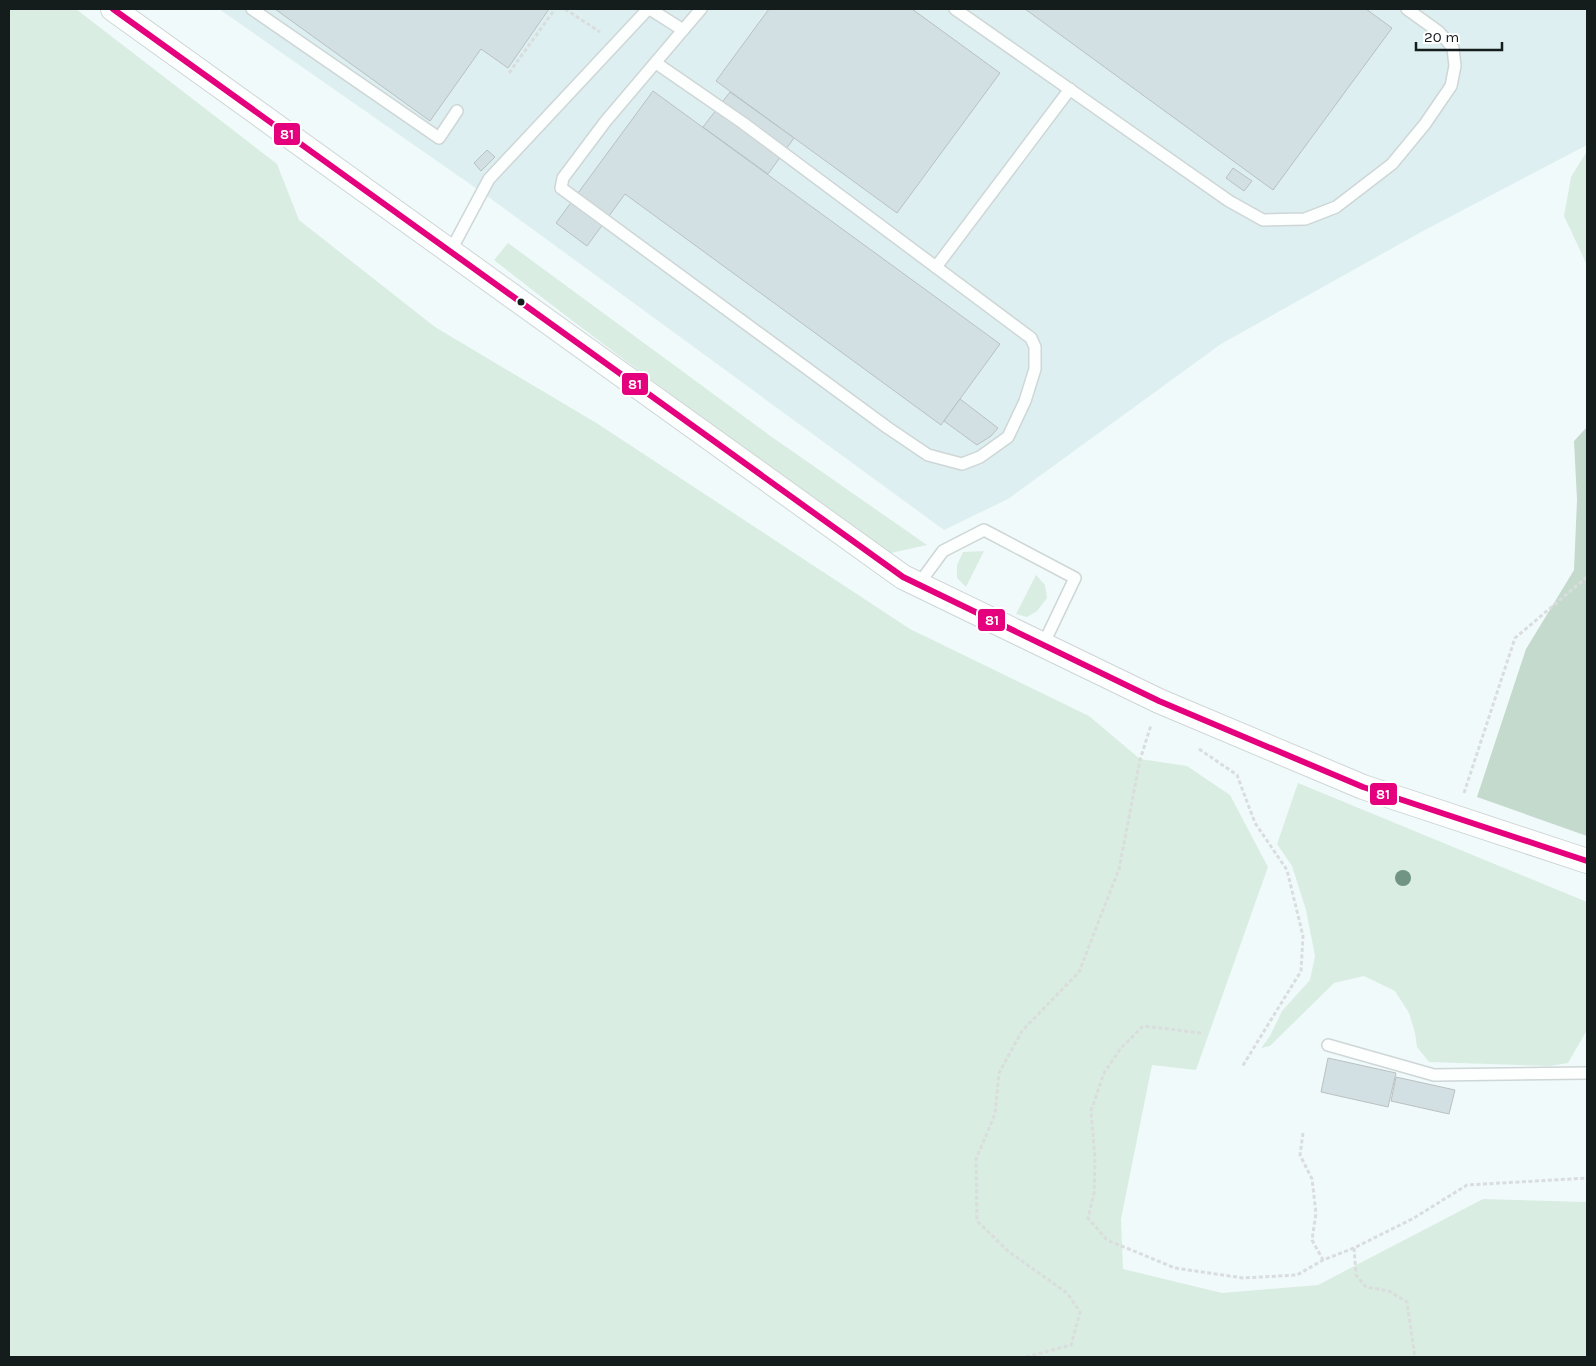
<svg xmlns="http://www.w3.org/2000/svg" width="1596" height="1366" viewBox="0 0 1596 1366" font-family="Karla,sans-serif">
  <rect width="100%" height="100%" fill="#f1fafb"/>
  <polygon fill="#ddeff0" points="219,9 1587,9 1587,145 1423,231 1221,344 1008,499 944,530 490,198"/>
  <g fill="#d9ede2">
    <polygon points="9,9 76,9 277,164 299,220 435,327 598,424 910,629 1089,716 1140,759 1187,766 1230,795 1268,867 1196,1070 1152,1065 1121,1219 1123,1269 1222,1293 1318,1285 1483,1199 1587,1202 1587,1357 9,1357"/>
    <polygon points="1587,151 1587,265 1564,216 1571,177"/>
    <path d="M508,243L769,435L927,545L891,553C757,457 623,362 494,260Z"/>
    <polygon points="984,551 966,587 957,578 957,565 963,552"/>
    <polygon points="1036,575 1045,585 1047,598 1037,611 1027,617 1016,614"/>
    <polygon points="1298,783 1587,902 1587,1030 1568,1063 1550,1066 1429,1062 1417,1047 1415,1033 1409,1013 1395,991 1364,976 1334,983 1270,1046 1261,1048 1270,1036 1282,1011 1310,980 1315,956 1306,910 1292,866 1277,844"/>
  </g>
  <polygon fill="#c4dacd" points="1587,427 1587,836 1477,797 1526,649 1574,570 1577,500 1574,441"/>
  <g fill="#d3e0e3" stroke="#b9c0c2">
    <polygon points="275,9 549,9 508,68 481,49 430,121"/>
    <polygon points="769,9 912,9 1000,73 897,213 716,81"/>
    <polygon points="1025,9 1366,9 1392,28 1273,190"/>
    <polygon points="653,91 1000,344 941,425 625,194 587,246 556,223"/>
    <polygon points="730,92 794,138 768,174 703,127"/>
    <polygon points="487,150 495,157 481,171 474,163"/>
    <polygon points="1233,168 1252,181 1244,191 1226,178"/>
    <polygon points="960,399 998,428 991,436 977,445 944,421"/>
    <polygon points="1328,1058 1396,1073 1388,1107 1321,1092"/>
    <polygon points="1396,1077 1455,1090 1449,1114 1391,1101"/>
  </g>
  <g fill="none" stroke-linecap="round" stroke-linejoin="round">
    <g stroke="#ced6d6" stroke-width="14">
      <g id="service">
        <polyline points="252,9 439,138 457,111"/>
        <polyline points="650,9 683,30 605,122 563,178 561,188 888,428 928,455 962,464 980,457 1008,437 1025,401 1035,369 1035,347 1031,338 743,123 656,63"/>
        <polyline points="955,9 1229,201 1263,220 1305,219 1336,207 1392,164 1425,124 1451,86 1455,66 1453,48 1439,32 1407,9"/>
        <polyline points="683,30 701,9"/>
        <polyline points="450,252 489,179 648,9"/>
        <polyline points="936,267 1070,89"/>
        <polyline points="918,585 943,551 984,530 1075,578 1043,645"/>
        <polyline points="1328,1045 1434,1075 1587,1073"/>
      </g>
    </g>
    <g stroke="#ced6d6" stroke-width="26">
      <polyline id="minor" points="113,9 903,577 1159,701 1363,787 1587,861"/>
    </g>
    <g stroke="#dadddd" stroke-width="3" stroke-dasharray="4 2.5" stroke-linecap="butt">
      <polyline points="565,9 600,32"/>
      <polyline points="509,73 555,9"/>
      <polyline points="1199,749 1237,775 1255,823 1287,870 1303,936 1301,971 1242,1067"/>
      <polyline points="1464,793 1515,638 1587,577"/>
      <polyline points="1201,1033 1143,1026 1121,1048 1104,1073 1091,1111 1095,1159 1094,1193 1088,1218 1107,1240 1175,1268 1243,1278 1297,1275 1323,1260 1354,1248 1414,1218 1467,1185 1587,1178"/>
      <polyline points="1303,1133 1300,1155 1312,1179 1316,1213 1312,1240 1323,1260"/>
      <polyline points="1354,1248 1356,1275 1366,1287 1389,1291 1407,1302 1415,1357"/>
      <polyline points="1026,1357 1071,1345 1080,1312 1067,1293 1008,1251 977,1221 976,1159 995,1114 999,1073 1022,1031 1079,972 1119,869 1140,760 1151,725"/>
    </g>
    <use href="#service" stroke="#fdfefe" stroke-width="11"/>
    <use href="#minor" stroke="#fdfefe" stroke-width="24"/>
    <g stroke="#fff" stroke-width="10">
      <polyline id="bus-1" points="113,9 903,577 1159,701 1363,787 1587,861"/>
    </g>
    <use href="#bus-1" stroke="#e5007d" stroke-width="6"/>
  </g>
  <circle fill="#719484" cx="1403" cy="878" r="8"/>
  <circle fill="#151c1c" stroke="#fff" stroke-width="2" cx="521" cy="302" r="4.5"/>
  <g stroke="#fff" stroke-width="2">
    <rect x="273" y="122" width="28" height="24" rx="5" fill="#e5007d"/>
    <rect x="621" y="372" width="28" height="24" rx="5" fill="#e5007d"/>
    <rect x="977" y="608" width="29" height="24" rx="5" fill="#e5007d"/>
    <rect x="1369" y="782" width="29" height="24" rx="5" fill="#e5007d"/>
  </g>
  <g font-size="14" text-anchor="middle" font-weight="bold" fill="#fff">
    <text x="287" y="139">81</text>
    <text x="635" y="389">81</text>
    <text x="992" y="625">81</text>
    <text x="1383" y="799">81</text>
  </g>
  <rect width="1596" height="1366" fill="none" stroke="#151c1c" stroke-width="20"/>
  <path d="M1416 42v8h86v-8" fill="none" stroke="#151c1c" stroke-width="2.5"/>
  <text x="1424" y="42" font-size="15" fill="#151c1c" stroke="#ffffff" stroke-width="4" paint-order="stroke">20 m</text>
</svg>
